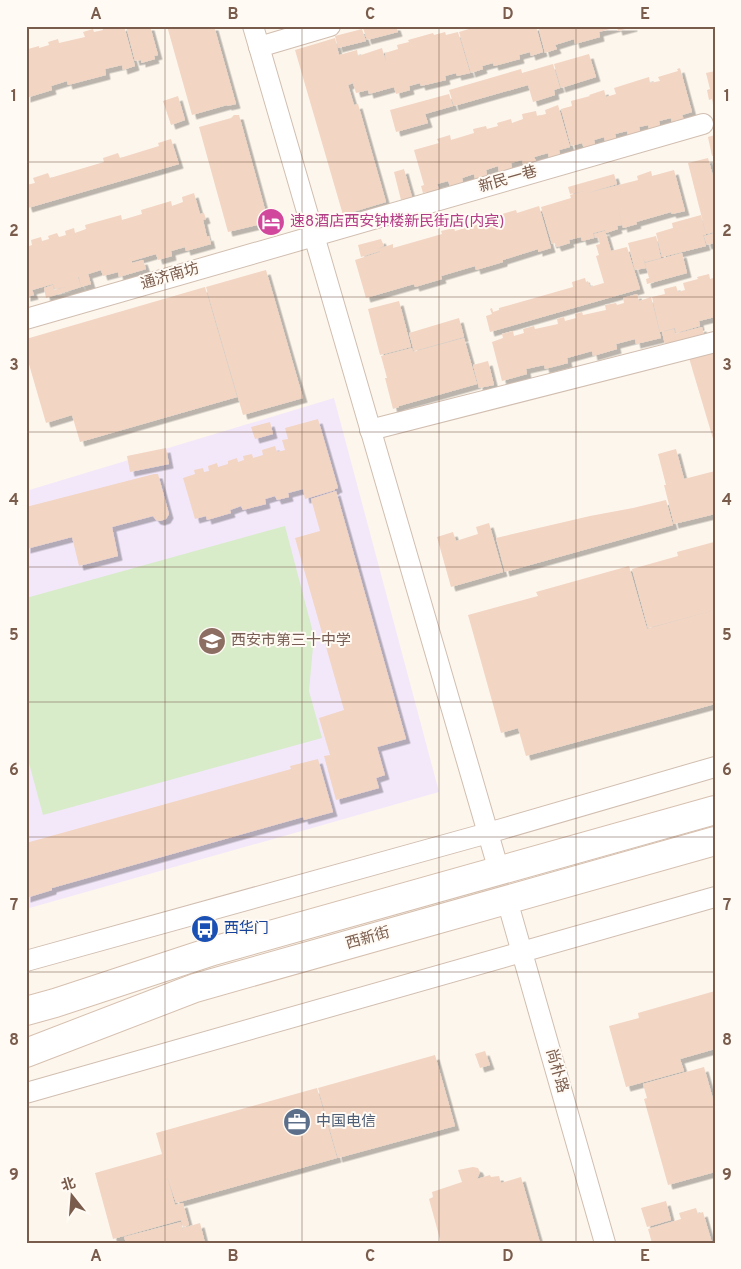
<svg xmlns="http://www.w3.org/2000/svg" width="741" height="1269" viewBox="0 0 741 1269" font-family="Overpass,'Noto Sans SC',sans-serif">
  <defs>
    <filter id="shadow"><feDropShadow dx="4.5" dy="4.5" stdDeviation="0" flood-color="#0004"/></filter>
  </defs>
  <rect width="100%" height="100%" fill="#fdf6ec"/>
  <polygon fill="#f3e8fa" points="334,398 439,792 26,909 26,491"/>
  <polygon fill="#d8ecc9" points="285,526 314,636 309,691 322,738 43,815 26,752 26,598"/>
  <g fill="#f3d5c3" filter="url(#shadow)">
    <polygon points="102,26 114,26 114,28 124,26 135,66 123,70 122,65 105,69 106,75 68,85 67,81 51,86 52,90 26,98 26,53 29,53 28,49 39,46 39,48 49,45 48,42 58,39 59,43 85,37 83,32 93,29 94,32 103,30"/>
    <polygon points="126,26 150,26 158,55 154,56 155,59 141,63 141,60 135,61"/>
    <polygon points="167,26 214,26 236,104 227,106 227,105 192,115"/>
    <polygon points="371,26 396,26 398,32 367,40 363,28"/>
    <polygon points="471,26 536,26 543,52 531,56 530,52 519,55 520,59 494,66 493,63 482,66 483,69 471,73 459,32 472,28"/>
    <polygon points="538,26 633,26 633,27 618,31 617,27 599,32 600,37 575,44 574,39 555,45 557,49 545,53"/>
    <polygon points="362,29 366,41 338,48 335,36"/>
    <polygon points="445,32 446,35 458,32 470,73 457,76 456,73 445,76 446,80 421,86 420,83 409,86 410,90 396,94 394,87 369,94 368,90 356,93 353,83 348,85 354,105 358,104 386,202 343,215 295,50 335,38 339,55 357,50 358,56 382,48 386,62 385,53 398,49 397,45 409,42 408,40 433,33 434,35"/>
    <polygon points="589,54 596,77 561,88 554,64"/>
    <polygon points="553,64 560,88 554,90 555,95 533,102 528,85 454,106 449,90 521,69 522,73"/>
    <polygon points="680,68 692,112 682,115 684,120 672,123 671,118 659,121 660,126 649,129 648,125 639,127 640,131 628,135 627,131 615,134 616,138 605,141 604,137 594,140 595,144 584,148 582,143 571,146 561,109 572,106 571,101 590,96 589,95 604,90 606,97 616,94 614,88 649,77 650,83 660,81 658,77 678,71 677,69"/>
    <polygon points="715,71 715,106 714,106 712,99 709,100 707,90 710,89 706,73"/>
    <polygon points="449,94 453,106 425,114 428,123 396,132 390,110"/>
    <polygon points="178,96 185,120 171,125 163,101"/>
    <polygon points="558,105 570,147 559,150 560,155 549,158 548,153 534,157 536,161 523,164 522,160 511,163 512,168 499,172 498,166 486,170 487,175 475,179 474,174 462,178 463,182 450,186 448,181 437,184 439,189 423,193 421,186 424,185 414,150 439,143 437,139 450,135 451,140 474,133 473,129 486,126 487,129 498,126 497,123 511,119 512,123 523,119 522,114 536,111 537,116 546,114 545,110"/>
    <polygon points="234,115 239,115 269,224 263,225 261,224 228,232 199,127 231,118"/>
    <polygon points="715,135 715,155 712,156 708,137"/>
    <polygon points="171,139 179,164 28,208 26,202 26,185 35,183 33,178 48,173 50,178 104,162 103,158 118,153 120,158 159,146 158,143"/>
    <polygon points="708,158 715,183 715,232 706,234 688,163"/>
    <polygon points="404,169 412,197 401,200 394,172"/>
    <polygon points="674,170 685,211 672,214 671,212 636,222 637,224 623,228 618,207 622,225 617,226 618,229 606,233 605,230 593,233 594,238 582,241 581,237 569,240 570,243 557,247 555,243 552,244 541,207 571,198 570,195 584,191 570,194 568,187 614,174 617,184 584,194 638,180 637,176 651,171 652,176"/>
    <polygon points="194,193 200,214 204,213 206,219 203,220 207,237 209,236 211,244 186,251 185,247 171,251 172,256 158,260 156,254 132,261 132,263 143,260 146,269 119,277 118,272 103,276 101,270 88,274 91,284 81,287 79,277 78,277 81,287 46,298 44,288 53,285 54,290 66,287 55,289 53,284 32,290 34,295 26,297 26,247 32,245 31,240 41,237 42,241 49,239 48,236 57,233 59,237 66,235 65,231 74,228 75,233 86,229 85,225 121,215 122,220 142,214 141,210 171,201 172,206 183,202 182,197"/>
    <polygon points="539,206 551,248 538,252 538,249 503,260 503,262 476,270 475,266 441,276 442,279 415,287 414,284 366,298 355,260 380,252 380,251 361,257 358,245 381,239 384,246 378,249 393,244 393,248 442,234 441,231 454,228 455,231 503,217 502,214 516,210 517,213"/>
    <polygon points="701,215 706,235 703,235 706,246 662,257 656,233 673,228 672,223"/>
    <polygon points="605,231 611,251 627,247 640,289 490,332 486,316 492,314 490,309 492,308 493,312 499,310 499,308 573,287 572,282 585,278 586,282 588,281 590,287 604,283 596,256 599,255 596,245 600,244 598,237 595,238 594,234"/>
    <polygon points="715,233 715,243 707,245 704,236"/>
    <polygon points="656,236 661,258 645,262 643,258 646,268 635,270 628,243"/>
    <polygon points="682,253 687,273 647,284 646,279 649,278 645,263"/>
    <polygon points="266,270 303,398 243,415 206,287"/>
    <polygon points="709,274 710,279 715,278 715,317 699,321 700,326 676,333 675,328 660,332 652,297 665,294 664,289 676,286 678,292 685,290 683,283 698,279 697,277"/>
    <polygon points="205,287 237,397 80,442 72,415 46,423 26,354 26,339"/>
    <polygon points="637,294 639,301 651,297 661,338 636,344 635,339 616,344 617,349 593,356 592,351 567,358 568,363 545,369 544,365 526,369 527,374 502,381 492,342 503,338 502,334 513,331 514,336 524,333 523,329 534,326 535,329 558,324 557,319 564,317 565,321 576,318 575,314 582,312 583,315 606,310 605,305 616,303 617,305 624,303 623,298"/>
    <polygon points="399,301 411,347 380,355 368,309"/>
    <polygon points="459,318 464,337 414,351 409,333"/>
    <polygon points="702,327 706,343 666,349 662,332 674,329 675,334"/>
    <polygon points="464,338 477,384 399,406 399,407 393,409 385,378 387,378 381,356 412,348 413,352"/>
    <polygon points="715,350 715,442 714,442 689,358"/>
    <polygon points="488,361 494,385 479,388 473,365"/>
    <polygon points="318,419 338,488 335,489 335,490 305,499 303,489 288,493 289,497 277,500 275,496 265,499 266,504 243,510 241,506 230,510 231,513 207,520 206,516 195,519 183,478 195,474 194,470 203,468 204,472 209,471 208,466 217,463 218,467 228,464 228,461 237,458 238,462 244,460 243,456 252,454 253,458 263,455 262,450 275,446 277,452 285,450 282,440 288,439 285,428"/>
    <polygon points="270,422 273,434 255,439 251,427"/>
    <polygon points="166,448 169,464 130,472 127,456"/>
    <polygon points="676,449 684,479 715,471 715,514 674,524 664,485 666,485 658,454"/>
    <polygon points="154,474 158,474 169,514 166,519 160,521 156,520 153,516 112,527 118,556 79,566 72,537 26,549 26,507"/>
    <polygon points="336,491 406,739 377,747 385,775 376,778 379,788 336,800 324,756 330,755 319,718 344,710 295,538 320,531 311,499"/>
    <polygon points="666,500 673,525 505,572 496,538 590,516 633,508"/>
    <polygon points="489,523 503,572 451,587 437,537 453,532 456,541 478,534 476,527"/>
    <polygon points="714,542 715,610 648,628 632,569 678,556 677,552"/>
    <polygon points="629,566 647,629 715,610 715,704 526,756 518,728 501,733 468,615 538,596 536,592"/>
    <polygon points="318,759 333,812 304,820 303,817 52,888 52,890 26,898 26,843 291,769 290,766"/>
    <polygon points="715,991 715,1049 680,1059 684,1071 626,1087 609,1026 639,1018 638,1013"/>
    <polygon points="485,1051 490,1065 480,1068 475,1054"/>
    <polygon points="435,1055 455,1126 338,1158 318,1088"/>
    <polygon points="704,1067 715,1106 715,1172 668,1185 644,1099 647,1098 643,1084"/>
    <polygon points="317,1088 337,1158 176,1203 166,1173 175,1205 183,1203 189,1225 183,1227 181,1220 113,1239 95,1173 162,1154 156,1133"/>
    <polygon points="473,1167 478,1168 480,1172 477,1179 490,1175 491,1177 499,1176 501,1183 521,1177 540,1243 441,1243 429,1199 433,1197 432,1192 462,1182 458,1170"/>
    <polygon points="666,1201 671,1220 647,1227 641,1208"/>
    <polygon points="696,1208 698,1214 703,1212 712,1243 652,1243 648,1229 681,1219 679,1213"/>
    <polygon points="181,1222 183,1231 183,1228 200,1223 205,1243 126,1243 124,1237"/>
  </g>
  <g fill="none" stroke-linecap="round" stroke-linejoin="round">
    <g stroke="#d1beb0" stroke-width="22">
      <g id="street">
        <polyline points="253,26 499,871"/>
        <polyline points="259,47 330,26"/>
        <polyline points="26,319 703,124"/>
        <polyline points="370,430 715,342"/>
        <polyline points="507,900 605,1243"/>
        <polyline points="26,961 488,833 715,767"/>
        <polyline points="26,1093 715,897"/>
      </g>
    </g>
    <g stroke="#d6c0b0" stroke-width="30">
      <g id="secondary">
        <polyline points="26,1011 55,1003 213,951 715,810"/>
        <polyline points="26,1053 195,988 715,841"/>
      </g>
    </g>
    <use href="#street" stroke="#fff" stroke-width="20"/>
    <use href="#secondary" stroke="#fff" stroke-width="28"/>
  </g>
  <path fill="none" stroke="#7a5c4d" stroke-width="1" stroke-opacity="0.55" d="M165,26V1243M302,26V1243M439,26V1243M576,26V1243M26,162H715M26,297H715M26,432H715M26,567H715M26,702H715M26,837H715M26,972H715M26,1107H715"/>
  <defs>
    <g id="hotel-disc" transform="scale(1.4375)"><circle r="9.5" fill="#d1479c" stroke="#fffaf3"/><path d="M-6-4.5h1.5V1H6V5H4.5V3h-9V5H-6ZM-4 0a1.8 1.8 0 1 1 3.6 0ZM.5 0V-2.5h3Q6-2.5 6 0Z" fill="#fff"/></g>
    <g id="school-disc" transform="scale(1.4375)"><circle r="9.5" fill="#8d6e63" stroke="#fffaf3"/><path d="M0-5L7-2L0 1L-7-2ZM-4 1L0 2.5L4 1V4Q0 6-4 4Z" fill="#fff"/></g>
    <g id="bus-disc" transform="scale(1.4375)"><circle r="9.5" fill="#1a4fb4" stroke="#fffaf3"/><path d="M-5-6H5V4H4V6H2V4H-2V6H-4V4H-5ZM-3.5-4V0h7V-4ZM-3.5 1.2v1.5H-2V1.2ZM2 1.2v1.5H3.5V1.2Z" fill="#fff"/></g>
    <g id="office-disc" transform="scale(1.4375)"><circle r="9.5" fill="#5c6f8a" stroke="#fffaf3"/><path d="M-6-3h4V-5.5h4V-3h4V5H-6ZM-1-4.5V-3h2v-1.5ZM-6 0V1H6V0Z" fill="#fff"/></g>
  </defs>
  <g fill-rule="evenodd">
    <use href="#hotel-disc" x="271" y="222"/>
    <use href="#school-disc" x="212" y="641"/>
    <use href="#bus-disc" x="205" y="929"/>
    <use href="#office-disc" x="297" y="1122"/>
  </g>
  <g text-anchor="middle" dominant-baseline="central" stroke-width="4" stroke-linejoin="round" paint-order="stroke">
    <g font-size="15" fill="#7a5c4d" stroke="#fffaf3">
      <text transform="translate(508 180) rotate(-16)">新民一巷</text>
      <text transform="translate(170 277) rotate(-16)">通济南坊</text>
      <text transform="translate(368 939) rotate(-16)">西新街</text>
      <text transform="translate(556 1071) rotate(74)">尚朴路</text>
    </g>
    <g font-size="15" fill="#b23c85" stroke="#fffaf3" text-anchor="start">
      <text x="290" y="222">速8酒店西安钟楼新民街店(内宾)</text>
    </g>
    <g font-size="15" fill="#785e54" stroke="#fffaf3" text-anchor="start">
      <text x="231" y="641">西安市第三十中学</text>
    </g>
    <g font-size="15" fill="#164399" stroke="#fffaf3" text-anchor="start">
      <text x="224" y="929">西华门</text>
    </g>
    <g font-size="15" fill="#4e5e75" stroke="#fffaf3" text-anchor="start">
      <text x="316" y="1122">中国电信</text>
    </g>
  </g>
  <rect width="741" height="1269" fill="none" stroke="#fffaf3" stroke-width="55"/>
  <g transform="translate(72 1196) rotate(343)" stroke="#fffaf3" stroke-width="4" paint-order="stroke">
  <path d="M0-4L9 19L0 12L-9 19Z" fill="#7a5c4d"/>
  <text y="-8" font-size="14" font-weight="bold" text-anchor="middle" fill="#7a5c4d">北</text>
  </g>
  <rect x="28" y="28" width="686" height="1214" fill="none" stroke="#7a5c4d" stroke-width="2"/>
  <g font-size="16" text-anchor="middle" font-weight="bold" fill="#7a5c4d">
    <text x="96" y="19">A</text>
    <text x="233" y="19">B</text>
    <text x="370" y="19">C</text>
    <text x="508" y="19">D</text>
    <text x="645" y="19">E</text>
    <text x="14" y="101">1</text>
    <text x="727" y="101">1</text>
    <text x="14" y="236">2</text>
    <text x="727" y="236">2</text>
    <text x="14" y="370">3</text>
    <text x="727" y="370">3</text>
    <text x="14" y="505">4</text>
    <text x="727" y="505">4</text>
    <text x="14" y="640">5</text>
    <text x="727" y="640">5</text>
    <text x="14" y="775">6</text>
    <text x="727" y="775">6</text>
    <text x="14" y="910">7</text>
    <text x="727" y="910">7</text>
    <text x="14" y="1045">8</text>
    <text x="727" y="1045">8</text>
    <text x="14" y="1180">9</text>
    <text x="727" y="1180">9</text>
    <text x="96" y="1261">A</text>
    <text x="233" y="1261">B</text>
    <text x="370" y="1261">C</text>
    <text x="508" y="1261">D</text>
    <text x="645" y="1261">E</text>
  </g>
</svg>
